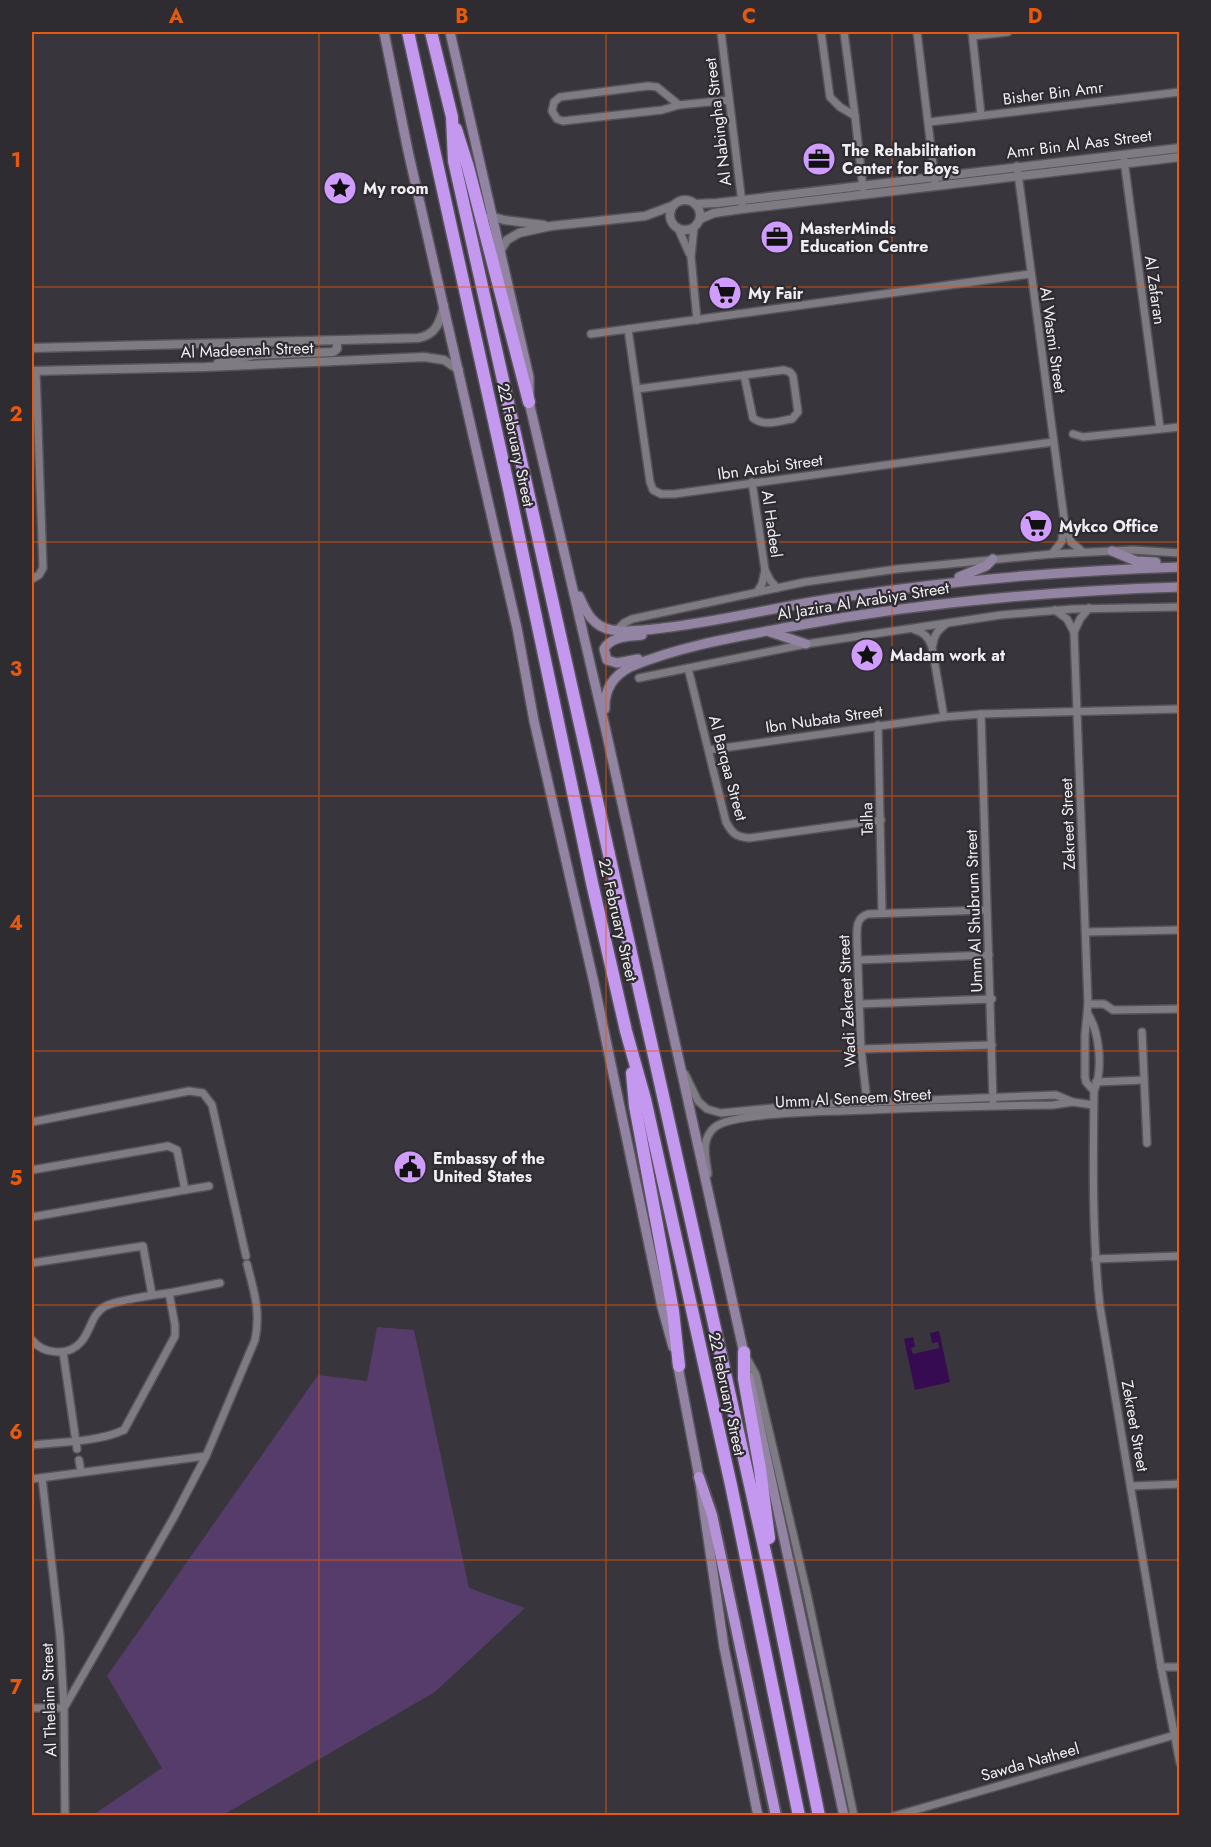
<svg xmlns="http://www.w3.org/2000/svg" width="1211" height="1847" viewBox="0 0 1211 1847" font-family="Jost,sans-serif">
  <rect width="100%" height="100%" fill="#38353c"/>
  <polygon fill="#553c6b" points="377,1327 414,1330 469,1588 525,1608 435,1692 223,1815 93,1815 162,1768 107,1676 318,1375 367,1381"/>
  <polygon fill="#360b52" points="939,1331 950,1382 915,1390 904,1339 913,1337 915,1347 911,1348 913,1354 939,1348 938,1342 932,1343 930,1333"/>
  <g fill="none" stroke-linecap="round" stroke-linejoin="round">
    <g stroke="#565359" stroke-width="10">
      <g id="minor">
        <polyline points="721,32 742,203"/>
        <polyline points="821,32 830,97 840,107 855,116 844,32"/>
        <polyline points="917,32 935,181"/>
        <polyline points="972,32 981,115"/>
        <polyline points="973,36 1008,32"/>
        <polygon points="648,86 657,87 679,105 662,110 563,121 557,119 552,111 554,102 560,97"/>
        <polyline points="679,105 729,100"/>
        <polyline points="855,116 863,188"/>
        <polyline points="929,122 1180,92"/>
        <polyline points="1124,160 1160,428"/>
        <polyline points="1017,166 1064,518 1071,542 1083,552"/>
        <polyline points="694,227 691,257 697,320"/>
        <polyline points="678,228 689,253"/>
        <polyline points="628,329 650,482 653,490 661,494 674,494 1053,442"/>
        <polyline points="591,334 1030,274"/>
        <path d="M637,389L784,370L790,372L793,376L798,412L792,419C779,421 764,427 753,418L744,375"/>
        <polyline points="1073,434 1083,437 1180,427"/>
        <polyline points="752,482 765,570 762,584 757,592"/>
        <polyline points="1052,554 1062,541 1063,526"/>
        <polyline points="765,570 770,580 777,588"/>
        <polyline points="32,579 39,575 43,568 36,371"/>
        <polyline points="1055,610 1067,619 1074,632 1088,1004 1085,1035 1085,1077 1086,1082 1094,1091"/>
        <polyline points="617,630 624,623 632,619 805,582 897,569 1052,554 1133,550 1180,553"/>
        <path d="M915,630C925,633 929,638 932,647L944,717"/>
        <polyline points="1074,632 1080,619 1089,608"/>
        <path d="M933,644C934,635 938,630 946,624"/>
        <path d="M688,668L726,822C732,833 736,837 749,838L881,820"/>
        <polyline points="639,678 806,644 1001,615 1073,609 1180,607"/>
        <polyline points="981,714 993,1101"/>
        <polyline points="878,725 882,913"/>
        <polyline points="709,750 944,717 981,714 1180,709"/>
        <polyline points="1086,932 1180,930"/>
        <polyline points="858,960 989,955"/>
        <polyline points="860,1004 992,999"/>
        <polyline points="1088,1004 1104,1004 1113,1010 1178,1009"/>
        <path d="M1088,1014C1100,1033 1103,1071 1094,1091C1093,1163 1092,1235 1100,1307L1161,1667L1180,1763"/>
        <polyline points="1142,1032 1147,1143"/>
        <polyline points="861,1049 992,1045"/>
        <polyline points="685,1074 698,1101 707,1109 721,1113 802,1105 1056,1095 1073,1102 1093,1105"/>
        <polyline points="1096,1082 1144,1080"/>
        <path d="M867,1102L861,1049L857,942C857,930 855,918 868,914L986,910"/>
        <polyline points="32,1122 189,1091 203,1093 212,1105 246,1256"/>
        <polyline points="32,1170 168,1146 177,1150 185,1190 32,1217"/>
        <path d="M708,1174C706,1158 700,1139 715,1127C732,1113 817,1112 842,1111C912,1108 983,1106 1053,1105L1073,1102"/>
        <polyline points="185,1190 209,1186"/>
        <polyline points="1095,1259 1180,1256"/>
        <polyline points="32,1263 143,1246 152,1295"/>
        <polyline points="169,1293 220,1283"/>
        <path d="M32,1340C43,1354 68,1357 81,1342C91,1331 91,1315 104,1307C116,1300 154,1295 169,1293L175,1325V1336L124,1430C98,1442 60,1442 32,1445"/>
        <polyline points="63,1352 77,1449"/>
        <polyline points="745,1355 756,1375 807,1593 854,1816"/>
        <polyline points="79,1460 81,1472"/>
        <polyline points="42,1478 60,1636 64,1708 65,1816"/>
        <polyline points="32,1479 206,1456"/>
        <polyline points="1132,1486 1180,1484"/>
        <polyline points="1161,1667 1180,1667"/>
        <path d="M32,1708H64L174,1517L206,1456L255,1340C261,1312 254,1291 247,1264"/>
        <polyline points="894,1816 1175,1735"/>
      </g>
    </g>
    <g stroke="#565359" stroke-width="11">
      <g id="tertiary">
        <circle cx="685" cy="215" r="15"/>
        <polyline points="695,204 717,203 1180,148"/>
        <polyline points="490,216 504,220 544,225"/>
        <polyline points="700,219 714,213 742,209 1180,157"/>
        <polyline points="499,253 507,240 519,233 551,226 645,216 672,206"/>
        <path d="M32,348L418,338C436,335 440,322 444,306"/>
        <polyline points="218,363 254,355 333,352 337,349 337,341"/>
        <polyline points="32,371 206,367 424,357 444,360 459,370"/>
      </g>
    </g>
    <g stroke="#565359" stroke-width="12">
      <g id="secondary">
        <polyline points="384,32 408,151 517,628 534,721 594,983 662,1307 673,1347"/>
        <polyline points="450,32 529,377 529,402 606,731 745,1358"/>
        <polyline points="1112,551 1136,561 1156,562"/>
        <polyline points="959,577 986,566 993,559"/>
        <path d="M579,596C586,612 593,627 612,630C631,633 652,629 671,627C727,620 781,606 836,598C950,580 1064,571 1180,567"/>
        <polyline points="770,632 806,644"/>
        <path d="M638,659L617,663L607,660L604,649C611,636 628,637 642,635"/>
        <path d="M605,709C604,689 613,676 630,667C680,646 736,637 789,627C918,603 1048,591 1180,587"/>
        <polyline points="677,1361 699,1477 724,1647 758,1816"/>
        <polyline points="749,1377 844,1816"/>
      </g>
    </g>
    <g stroke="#565359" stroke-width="14">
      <polyline id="trunk" points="699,1477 712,1515 776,1816"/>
    </g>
    <g stroke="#565359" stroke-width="15">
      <g id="motorway">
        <polyline points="408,32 509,489 592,883 626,1031 645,1099 731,1485 799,1816"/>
        <polyline points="431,32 452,117 454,161 769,1570 819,1816"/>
        <polyline points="456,129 468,167 529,402"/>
        <polyline points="632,1073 635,1106 673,1311 679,1366"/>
        <polyline points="744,1352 744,1379 760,1469 769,1538"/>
      </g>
    </g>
    <use href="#minor" stroke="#7f7b83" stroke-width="7"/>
    <use href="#tertiary" stroke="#7f7b83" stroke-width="8"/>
    <use href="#secondary" stroke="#9384a3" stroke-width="9"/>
    <use href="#trunk" stroke="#b692d8" stroke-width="10"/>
    <use href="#motorway" stroke="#c398ee" stroke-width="12"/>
  </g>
  <path fill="none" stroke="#e8590c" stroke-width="1.5" stroke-opacity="0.55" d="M319,32V1816M606,32V1816M892,32V1816M32,287H1180M32,542H1180M32,796H1180M32,1051H1180M32,1305H1180M32,1560H1180"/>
  <defs>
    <g id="office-disc" transform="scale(1.725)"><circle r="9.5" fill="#d09dff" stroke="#2e2b31"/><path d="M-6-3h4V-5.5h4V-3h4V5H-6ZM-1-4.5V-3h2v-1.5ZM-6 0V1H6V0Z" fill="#111"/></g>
    <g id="sight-disc" transform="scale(1.725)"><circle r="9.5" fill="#d09dff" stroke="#2e2b31"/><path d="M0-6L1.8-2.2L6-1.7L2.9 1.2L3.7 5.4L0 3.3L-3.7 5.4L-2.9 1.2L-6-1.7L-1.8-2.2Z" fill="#111"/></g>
    <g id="supermarket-disc" transform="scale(1.725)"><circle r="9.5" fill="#d09dff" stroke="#2e2b31"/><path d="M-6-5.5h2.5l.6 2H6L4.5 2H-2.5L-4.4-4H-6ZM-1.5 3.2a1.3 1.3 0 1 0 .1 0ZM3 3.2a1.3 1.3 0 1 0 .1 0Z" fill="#111"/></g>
    <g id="civic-disc" transform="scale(1.725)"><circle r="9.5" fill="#d09dff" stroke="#2e2b31"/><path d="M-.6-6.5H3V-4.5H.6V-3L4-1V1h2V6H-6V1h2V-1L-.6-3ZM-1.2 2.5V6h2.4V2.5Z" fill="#111"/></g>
  </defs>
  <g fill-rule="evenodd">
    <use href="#office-disc" x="819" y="159"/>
    <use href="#sight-disc" x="340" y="188"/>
    <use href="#office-disc" x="777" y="237"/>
    <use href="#supermarket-disc" x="725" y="293"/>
    <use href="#supermarket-disc" x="1036" y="526"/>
    <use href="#sight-disc" x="867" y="655"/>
    <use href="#civic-disc" x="410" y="1167"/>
  </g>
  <g text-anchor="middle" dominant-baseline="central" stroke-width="4.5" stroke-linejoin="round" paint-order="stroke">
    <g font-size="16" fill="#f0eef2" stroke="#2e2b31">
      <text transform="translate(1053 93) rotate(-7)">Bisher Bin Amr</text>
      <text transform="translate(718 122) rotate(-97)">Al Nabingha Street</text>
      <text transform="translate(1079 144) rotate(-7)">Amr Bin Al Aas Street</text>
      <text transform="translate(1155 290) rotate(82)">Al Zafaran</text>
      <text transform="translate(1053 340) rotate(82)">Al Wasmi Street</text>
      <text transform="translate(247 350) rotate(-2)">Al Madeenah Street</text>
      <text transform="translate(516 445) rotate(78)">22 February Street</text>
      <text transform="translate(770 467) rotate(-8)">Ibn Arabi Street</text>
      <text transform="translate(772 524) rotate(82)">Al Hadeel</text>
      <text transform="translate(863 601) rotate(-9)">Al Jazira Al Arabiya Street</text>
      <text transform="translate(824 719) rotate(-8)">Ibn Nubata Street</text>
      <text transform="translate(728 768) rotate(75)">Al Barqaa Street</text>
      <text transform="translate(867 819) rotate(-91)">Talha</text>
      <text transform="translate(1068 824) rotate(-92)">Zekreet Street</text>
      <text transform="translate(974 911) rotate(-92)">Umm Al Shubrum Street</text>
      <text transform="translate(618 920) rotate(77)">22 February Street</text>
      <text transform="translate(847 1001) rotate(-93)">Wadi Zekreet Street</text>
      <text transform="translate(853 1098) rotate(-3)">Umm Al Seneem Street</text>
      <text transform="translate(727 1394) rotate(78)">22 February Street</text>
      <text transform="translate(1135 1426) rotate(80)">Zekreet Street</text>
      <text transform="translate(49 1700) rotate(-92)">Al Thelaim Street</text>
      <text transform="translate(1030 1762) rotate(-16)">Sawda Natheel</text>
    </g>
    <g font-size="16" font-weight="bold" fill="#f0eef2" stroke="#2e2b31" text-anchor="start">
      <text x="842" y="150">The Rehabilitation<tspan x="842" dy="18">Center for Boys</tspan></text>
      <text x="363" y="188">My room</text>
      <text x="800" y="228">MasterMinds<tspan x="800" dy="18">Education Centre</tspan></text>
      <text x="748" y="293">My Fair</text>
      <text x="1059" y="526">Mykco Office</text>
      <text x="890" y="655">Madam work at</text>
      <text x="433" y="1158">Embassy of the<tspan x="433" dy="18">United States</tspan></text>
    </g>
  </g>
  <rect width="1211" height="1847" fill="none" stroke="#2e2b31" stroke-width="66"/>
  <rect x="33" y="33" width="1145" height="1781" fill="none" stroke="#e8590c" stroke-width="2"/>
  <g font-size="20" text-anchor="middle" font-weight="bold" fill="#e8590c">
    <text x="176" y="23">A</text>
    <text x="462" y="23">B</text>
    <text x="749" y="23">C</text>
    <text x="1035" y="23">D</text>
    <text x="16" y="167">1</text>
    <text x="16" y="421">2</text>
    <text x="16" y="676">3</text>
    <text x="16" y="930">4</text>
    <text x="16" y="1185">5</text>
    <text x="16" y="1439">6</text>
    <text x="16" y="1694">7</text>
  </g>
</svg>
